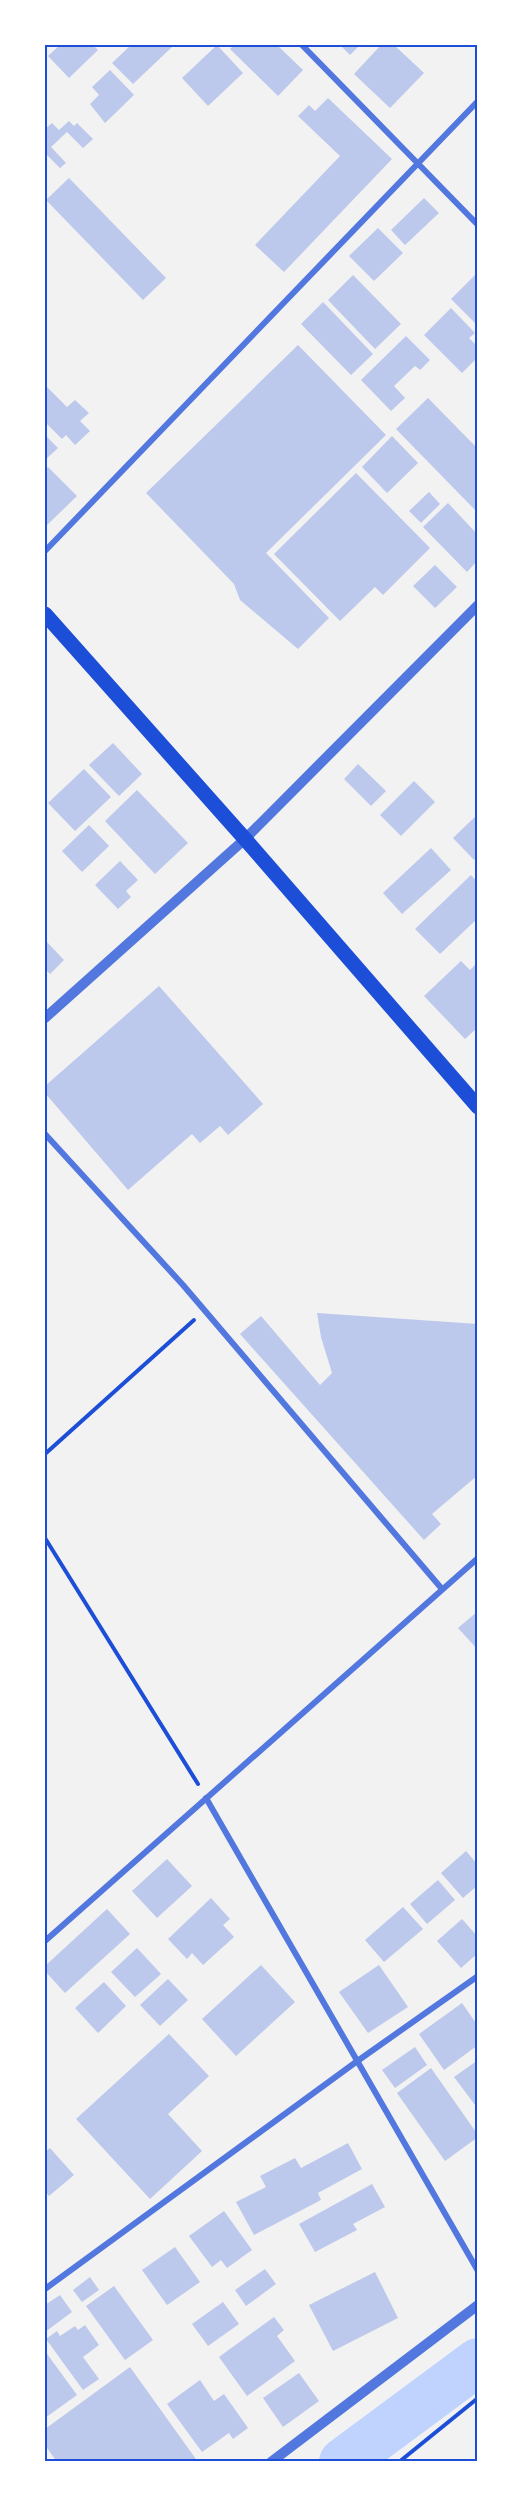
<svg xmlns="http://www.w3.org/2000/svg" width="523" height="2507" viewBox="0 0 523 2507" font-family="Signika,sans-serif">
  <rect width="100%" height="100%" fill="#f2f2f2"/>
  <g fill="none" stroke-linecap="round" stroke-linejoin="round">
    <polyline stroke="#bfd3fe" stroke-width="48" points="343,2462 478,2362"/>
  </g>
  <g fill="#bdc9ec">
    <polygon points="60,45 93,45 98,50 69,78 48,56"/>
    <polygon points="131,45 171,45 172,47 133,84 112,63"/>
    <polygon points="217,45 243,73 208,106 182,78"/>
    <polygon points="234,45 277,45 303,70 278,96 230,49"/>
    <polygon points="340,45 360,45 350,55"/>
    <polygon points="381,45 394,45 424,73 390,108 354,74"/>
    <polygon points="110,70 134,95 105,123 90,104 99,95 92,87"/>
    <polygon points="328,98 392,159 284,272 255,245 340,156 298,116 309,105 315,111"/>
    <polygon points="69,121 74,126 77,123 93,139 83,148 67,132 51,147 66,163 60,168 45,153 45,129 52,123 59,130"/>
    <polygon points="69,178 166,278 143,300 46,200"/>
    <polygon points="424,198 439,213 405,245 391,230"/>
    <polygon points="378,228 403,253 374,281 349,256"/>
    <polygon points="478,272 478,326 451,299"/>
    <polygon points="353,275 401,324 375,349 328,300"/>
    <polygon points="323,302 373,354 351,375 301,324"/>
    <polygon points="451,308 475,333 469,338 478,347 478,357 462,373 424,335"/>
    <polygon points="406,336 430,360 420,370 415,366 394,386 405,398 391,411 361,380"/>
    <polygon points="298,345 386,435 266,553 329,618 298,649 240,600 234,584 146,493"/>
    <polygon points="45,385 67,407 75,400 89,413 80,421 90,431 75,445 66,435 62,439 45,422"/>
    <polygon points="428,398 478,449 478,513 396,429"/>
    <polygon points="45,435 58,448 45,460"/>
    <polygon points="392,436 418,463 387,493 362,467"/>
    <polygon points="48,467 77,496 45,527 45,470"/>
    <polygon points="356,473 430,548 383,595 375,587 340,621 274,554"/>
    <polygon points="429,492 440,504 421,523 409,511"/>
    <polygon points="448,503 478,535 478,560 467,572 423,527"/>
    <polygon points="435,565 457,587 435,608 413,586"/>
    <polygon points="113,743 142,774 119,796 89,765"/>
    <polygon points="358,764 386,791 371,806 344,779"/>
    <polygon points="84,769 111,797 75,831 48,803"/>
    <polygon points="414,781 435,802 401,836 380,815"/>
    <polygon points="137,790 188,843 155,874 105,821"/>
    <polygon points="478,814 478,856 474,860 453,838"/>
    <polygon points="89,825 109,846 82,872 62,851"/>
    <polygon points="431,848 451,870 402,914 383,893"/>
    <polygon points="120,861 138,880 126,891 131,897 118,909 95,885"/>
    <polygon points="471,875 478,883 478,918 440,954 415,929"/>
    <polygon points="45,940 64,960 50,974 47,971 45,974"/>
    <polygon points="461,961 470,970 478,962 478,1027 465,1039 424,996"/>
    <polygon points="159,986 263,1104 228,1135 220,1126 200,1143 192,1134 128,1190 45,1093 45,1086"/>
    <polygon points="317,1313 478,1324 478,1475 432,1514 441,1524 424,1540 240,1334 261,1316 320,1385 332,1373 321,1337"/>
    <polygon points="478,1611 478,1650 458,1628"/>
    <polygon points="466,1851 478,1865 478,1885 463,1898 441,1873"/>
    <polygon points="167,1859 192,1886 157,1918 132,1891"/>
    <polygon points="438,1880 455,1900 427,1924 410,1904"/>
    <polygon points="211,1898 230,1919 223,1925 234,1937 203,1965 192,1953 187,1959 168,1939"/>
    <polygon points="403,1907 423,1929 384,1962 365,1940"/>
    <polygon points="107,1909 130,1934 65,1993 45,1971 45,1966"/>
    <polygon points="462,1919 478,1937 478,1953 461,1968 437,1941"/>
    <polygon points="137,1948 161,1974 135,1997 111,1972"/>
    <polygon points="261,1965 295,2002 236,2056 202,2019"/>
    <polygon points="379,1965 408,2007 368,2033 339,1992"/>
    <polygon points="168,1979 188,2000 160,2026 140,2005"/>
    <polygon points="104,1982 126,2006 98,2033 75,2008"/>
    <polygon points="462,2003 478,2026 478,2045 444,2070 419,2034"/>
    <polygon points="169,2034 209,2076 168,2114 202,2151 150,2199 76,2119"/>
    <polygon points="415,2047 427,2065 395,2088 382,2070"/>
    <polygon points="478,2060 478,2103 475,2105 454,2077"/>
    <polygon points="431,2068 478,2135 478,2137 445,2161 397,2093"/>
    <polygon points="348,2143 362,2169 318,2193 321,2200 254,2235 236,2202 266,2187 260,2176 295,2158 301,2168"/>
    <polygon points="50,2148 74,2175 49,2196 45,2191 45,2152"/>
    <polygon points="372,2184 385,2207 353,2224 357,2230 315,2252 299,2224"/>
    <polygon points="224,2211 252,2250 227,2268 221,2260 212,2267 189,2236"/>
    <polygon points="175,2247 200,2282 167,2305 142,2270"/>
    <polygon points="265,2269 276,2284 246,2306 235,2290"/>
    <polygon points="375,2272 398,2318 333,2351 309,2305"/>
    <polygon points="90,2277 99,2290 82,2302 73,2290"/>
    <polygon points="114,2286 153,2340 125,2360 86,2306"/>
    <polygon points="60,2295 72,2312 45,2332 45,2305"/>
    <polygon points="223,2302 239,2324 208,2346 192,2324"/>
    <polygon points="274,2317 284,2330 277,2336 295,2361 247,2396 219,2357"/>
    <polygon points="85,2325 99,2345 83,2357 99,2379 83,2390 46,2339 57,2331 60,2336 75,2326 78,2330"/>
    <polygon points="45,2351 77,2395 45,2418"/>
    <polygon points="130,2367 198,2462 57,2462 45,2445 45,2429"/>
    <polygon points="299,2373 319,2401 283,2427 263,2398"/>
    <polygon points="200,2380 214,2401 224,2394 248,2428 233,2439 229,2433 202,2452 167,2404"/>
  </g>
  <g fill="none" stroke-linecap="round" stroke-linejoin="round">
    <g stroke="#1d4ed8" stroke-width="4">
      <polyline points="45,1454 194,1320"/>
      <polyline points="45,1538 198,1784"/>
      <polyline points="399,2462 478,2398"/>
    </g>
    <g stroke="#5277de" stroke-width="6">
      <polyline points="302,45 478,225"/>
      <polyline points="45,551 478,101"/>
      <polyline points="45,1134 183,1285 442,1589"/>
      <polyline points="206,1798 478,2271"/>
      <polyline points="45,1941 478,1558"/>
      <polyline points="45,2289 356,2062 478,1976"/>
    </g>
    <g stroke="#5277de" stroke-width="10">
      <polyline points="45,1018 245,839 478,605"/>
      <polyline points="271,2462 478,2305"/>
    </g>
    <polyline stroke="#1d4ed8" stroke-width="15" points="45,614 245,839 478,1107"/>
  </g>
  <rect width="523" height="2507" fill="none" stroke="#ffffff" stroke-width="93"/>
  <rect x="46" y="46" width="430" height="2414" fill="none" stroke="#1d4ed8" stroke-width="2"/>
</svg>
